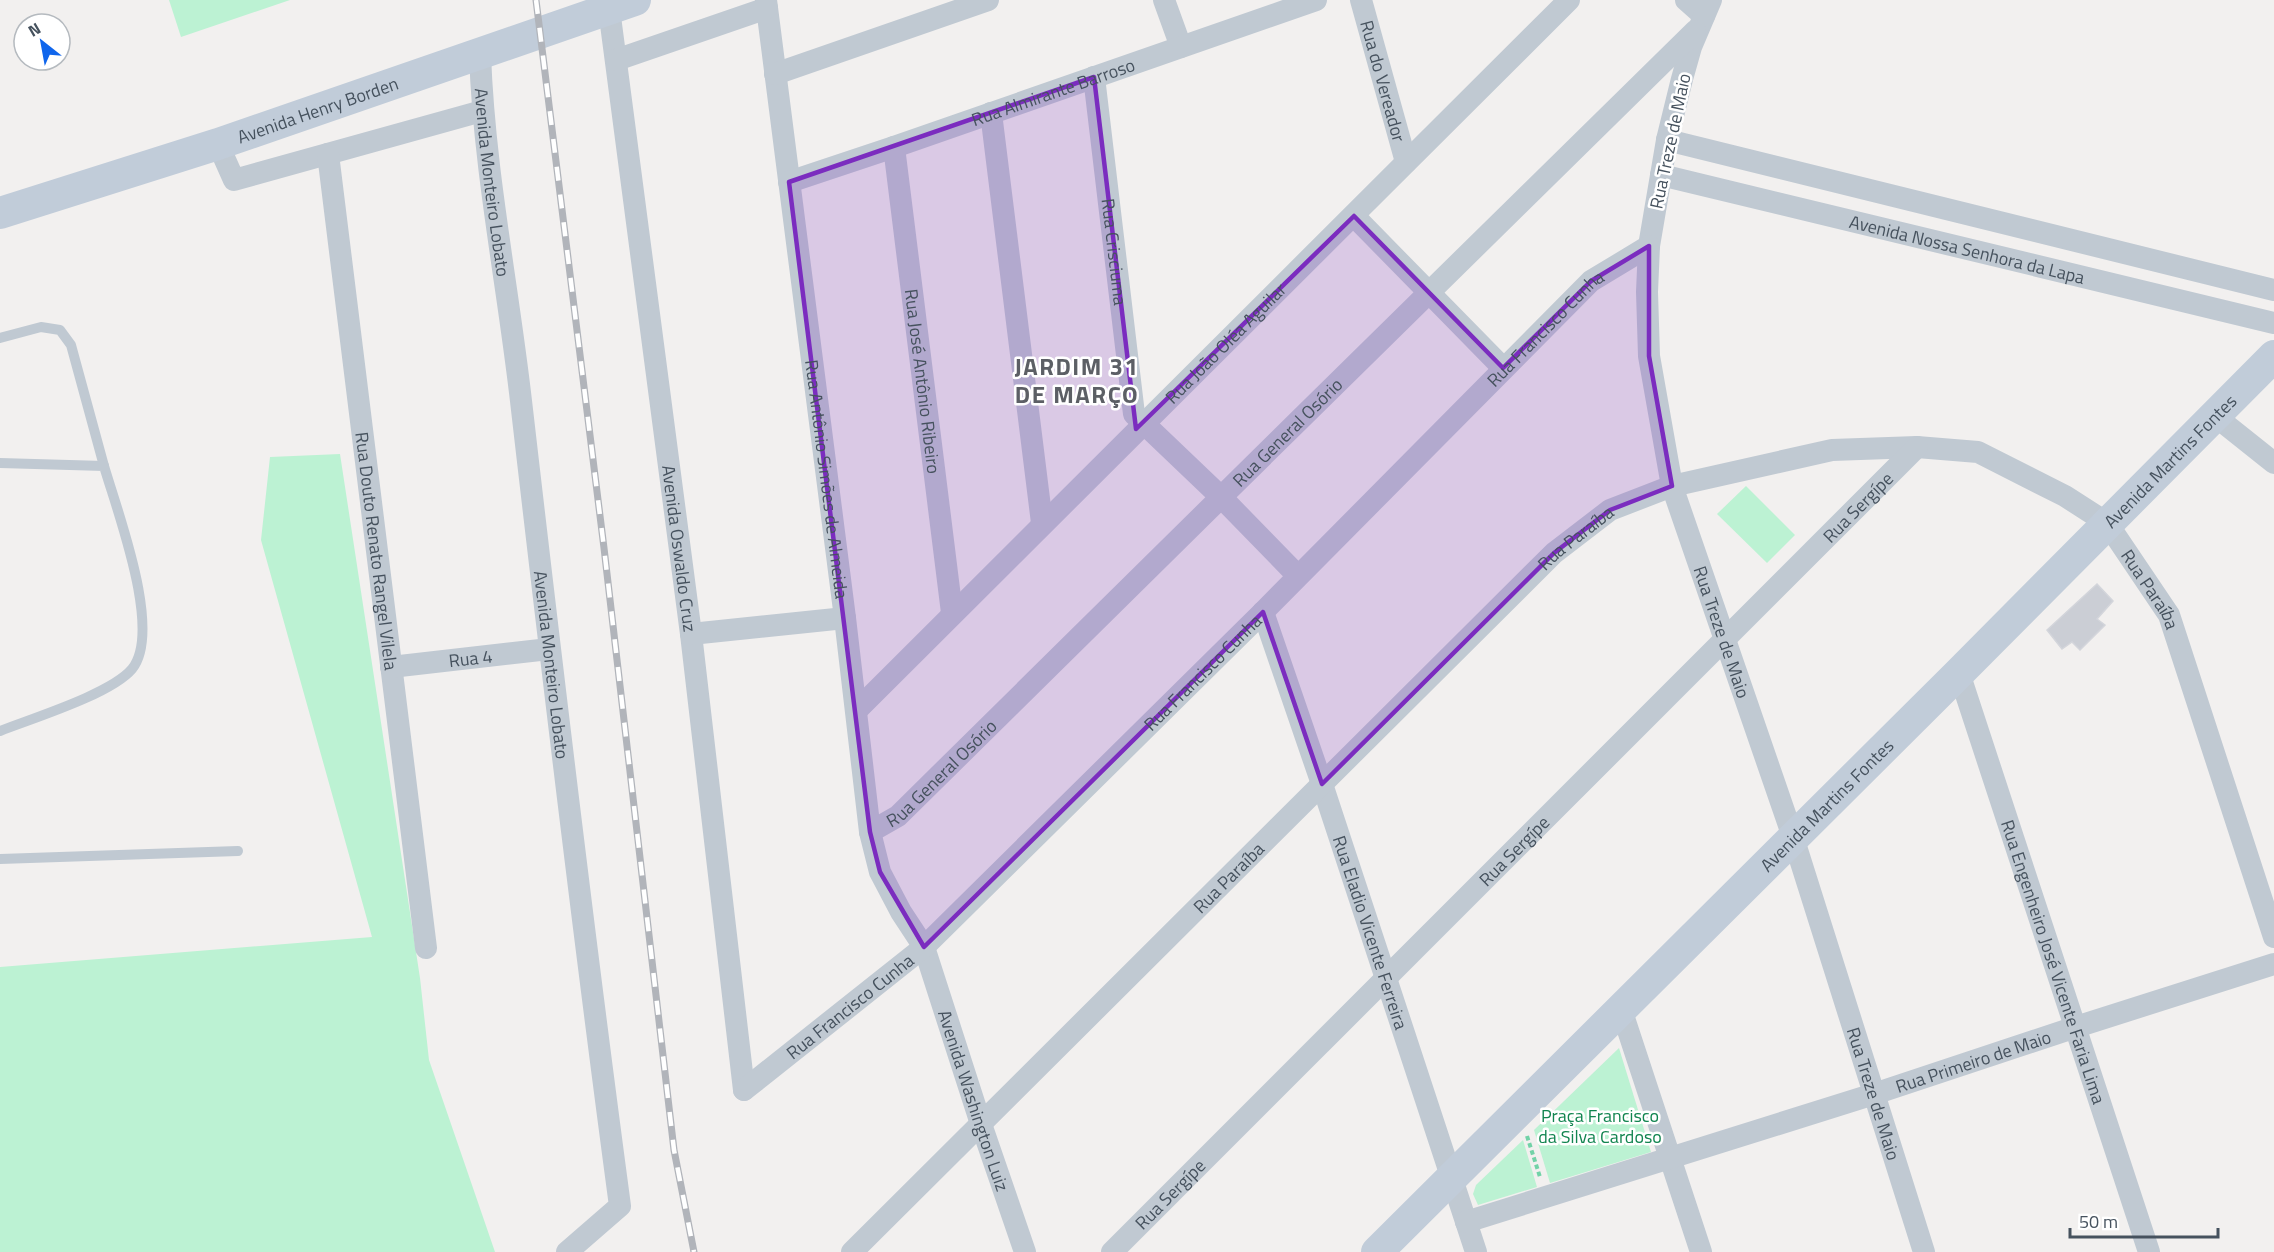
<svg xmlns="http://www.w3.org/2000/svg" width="2274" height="1252" viewBox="0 0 2274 1252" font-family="'Titillium Web',sans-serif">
  <rect width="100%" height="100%" fill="#f2f0ef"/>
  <g fill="#bcf2d3">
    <polygon points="169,0 290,0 181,37"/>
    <polygon points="340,454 420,978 429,1060 495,1252 0,1252 0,967 372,937 261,540 270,457"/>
    <polygon points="1746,486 1795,535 1767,563 1717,514"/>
    <polygon points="1619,1048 1651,1152 1550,1183 1534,1130"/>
    <polygon points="1523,1140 1537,1187 1478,1205 1473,1194 1476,1185"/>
  </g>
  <polygon fill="#cbced5" stroke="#d3d5db" stroke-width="1.5" points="2097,584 2113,601 2097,619 2105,625 2080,650 2072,642 2062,649 2047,630"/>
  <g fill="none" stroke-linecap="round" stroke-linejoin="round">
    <polyline stroke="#72d2a7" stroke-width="4" stroke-dasharray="4.5 3" stroke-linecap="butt" points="1527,1136 1540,1177"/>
    <g stroke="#c0c9d2" stroke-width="10">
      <polyline points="0,338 41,327 60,330 71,345 104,466"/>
      <path d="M0,463L104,466C117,511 163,631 132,669C111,694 33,718 0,731"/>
      <polyline points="0,859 238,851"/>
    </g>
    <g stroke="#c0c9d2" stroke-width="22">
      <path id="s1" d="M766,0L845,618L870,832L880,872L901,912L924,947L981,1124L1025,1252"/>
      <polyline points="1164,0 1181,47"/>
      <path id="s2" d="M1361,0L1406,162"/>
      <polyline points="1686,0 1704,16"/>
      <path id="s3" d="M1711,0L1691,47L1682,79L1667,140L1649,246L1647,292L1649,356L1672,486L1793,837L1924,1252"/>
      <path id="s4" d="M609,9L691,634L744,1090"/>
      <path id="s5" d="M480,54C484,170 508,286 521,401C552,670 584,938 620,1206L567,1252"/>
      <polyline points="616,60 767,8"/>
      <polyline points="775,74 988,0"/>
      <path id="s6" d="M1094,77L1134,414L1222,498L1297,575"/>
      <polyline points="991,113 1042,523"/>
      <polyline points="1667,140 2274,290"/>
      <polyline points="218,144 234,180 482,111"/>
      <path id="s7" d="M894,147L952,613"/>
      <path id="s8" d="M328,154L426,948"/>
      <path id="s9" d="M1661,175L2274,323"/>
      <path id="s10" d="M789,182L894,147L1316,0"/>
      <polyline points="1354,216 1503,368"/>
      <polyline points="2215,416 2274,463"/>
      <path id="s11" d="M1263,612L1322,784L1476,1252"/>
      <polyline points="691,634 845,618"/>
      <path id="s12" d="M391,667L549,649"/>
      <path id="s13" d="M1959,673L2149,1252"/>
      <path id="s14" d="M857,710L1569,0"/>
      <path id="s15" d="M870,832L898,816C1164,555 1428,291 1695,31"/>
      <polyline points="1621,1009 1701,1252"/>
      <path id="s16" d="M744,1090L924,947L1263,612L1591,281L1649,246"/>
      <path id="s17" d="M1466,1222L1874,1094L2076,1027L2274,964"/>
      <path id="s18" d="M852,1252L1554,553L1610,510L1672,486L1832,450L1917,447L1978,452L2065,496L2107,523L2169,615L2274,937"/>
      <path id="s19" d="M1112,1252C1379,983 1650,717 1917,447"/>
    </g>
    <g stroke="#c1ccd9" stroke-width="32">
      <path id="s20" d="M0,213L218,144L635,0"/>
      <path id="s21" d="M1377,1252L1959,673L2274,356"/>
    </g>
    <g stroke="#b1b4ba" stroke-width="7">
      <polyline id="rail" points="536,0 604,548 674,1150 694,1252"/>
    </g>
    <use href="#rail" stroke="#fff" stroke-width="4.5" stroke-dasharray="14" stroke-linecap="butt"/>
  </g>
  <path fill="#7b2cbf" fill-opacity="0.2" stroke="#7b2cbf" stroke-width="4.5" stroke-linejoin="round" d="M1094,77L1136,429L1354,216L1503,368L1591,281L1649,246V356L1672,486L1610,510L1554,553L1322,784L1263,612L924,947L880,872L870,832L789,182Z"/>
  <g text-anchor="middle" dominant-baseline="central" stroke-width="5" stroke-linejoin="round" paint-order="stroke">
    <g font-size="18" fill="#46525e" stroke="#fff">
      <text stroke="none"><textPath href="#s2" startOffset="84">Rua do Vereador</textPath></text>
      <text stroke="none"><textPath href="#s10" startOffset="279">Rua Almirante Barroso</textPath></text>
      <text stroke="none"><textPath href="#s20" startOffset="334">Avenida Henry Borden</textPath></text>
      <text transform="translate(1670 141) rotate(-78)">Rua Treze de Maio</text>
      <text stroke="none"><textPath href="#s5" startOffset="129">Avenida Monteiro Lobato</textPath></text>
      <text stroke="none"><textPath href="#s9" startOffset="315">Avenida Nossa Senhora da Lapa</textPath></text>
      <text stroke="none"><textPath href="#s6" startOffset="176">Rua Crisciuma</textPath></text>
      <text stroke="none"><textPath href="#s16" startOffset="1107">Rua Francisco Cunha</textPath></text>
      <text stroke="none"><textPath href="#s14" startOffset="520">Rua João Oléa Aguilar</textPath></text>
      <text stroke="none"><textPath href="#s7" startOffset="236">Rua José Antônio Ribeiro</textPath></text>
      <text stroke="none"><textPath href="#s15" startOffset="579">Rua General Osório</textPath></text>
      <text stroke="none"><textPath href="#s21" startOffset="1120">Avenida Martins Fontes</textPath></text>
      <text stroke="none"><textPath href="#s1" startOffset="483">Rua Antônio Simões de Almeida</textPath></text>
      <text stroke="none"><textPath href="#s19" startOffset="1054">Rua Sergípe</textPath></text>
      <text stroke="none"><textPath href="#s18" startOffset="1017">Rua Paraíba</textPath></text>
      <text stroke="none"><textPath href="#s4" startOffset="544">Avenida Oswaldo Cruz</textPath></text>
      <text stroke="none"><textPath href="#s8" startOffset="400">Rua Douto Renato Rangel Vilela</textPath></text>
      <text stroke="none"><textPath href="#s18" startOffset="1665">Rua Paraíba</textPath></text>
      <text stroke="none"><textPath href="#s3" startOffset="651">Rua Treze de Maio</textPath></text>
      <text stroke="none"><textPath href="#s12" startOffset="80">Rua 4</textPath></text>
      <text stroke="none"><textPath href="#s5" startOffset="615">Avenida Monteiro Lobato</textPath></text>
      <text stroke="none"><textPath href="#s16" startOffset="621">Rua Francisco Cunha</textPath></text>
      <text stroke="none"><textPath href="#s15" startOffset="93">Rua General Osório</textPath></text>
      <text stroke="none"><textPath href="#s21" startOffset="634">Avenida Martins Fontes</textPath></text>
      <text stroke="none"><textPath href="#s19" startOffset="568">Rua Sergípe</textPath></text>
      <text stroke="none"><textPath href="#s18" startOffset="531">Rua Paraíba</textPath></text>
      <text stroke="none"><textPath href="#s11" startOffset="338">Rua Eladio Vicente Ferreira</textPath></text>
      <text stroke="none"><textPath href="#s13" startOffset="304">Rua Engenheiro José Vicente Faria Lima</textPath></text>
      <text stroke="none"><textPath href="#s16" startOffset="135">Rua Francisco Cunha</textPath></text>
      <text stroke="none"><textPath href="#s17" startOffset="532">Rua Primeiro de Maio</textPath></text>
      <text stroke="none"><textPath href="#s3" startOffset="1137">Rua Treze de Maio</textPath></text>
      <text stroke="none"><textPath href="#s1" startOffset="1128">Avenida Washington Luiz</textPath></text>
      <text stroke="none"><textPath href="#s19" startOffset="82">Rua Sergípe</textPath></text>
    </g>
    <g font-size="18" fill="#128550" stroke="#fff">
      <text x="1600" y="1115">Praça Francisco<tspan x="1600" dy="21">da Silva Cardoso</tspan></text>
    </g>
    <g font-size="24" font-weight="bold" letter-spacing="1.5" fill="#5c5f65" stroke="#fff">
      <text x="1077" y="366">JARDIM 31<tspan x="1077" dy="28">DE MARÇO</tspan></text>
    </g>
  </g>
  <g transform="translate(42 42) rotate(329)"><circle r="28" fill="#ffffff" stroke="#b5babf" stroke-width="1.5"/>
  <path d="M0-4.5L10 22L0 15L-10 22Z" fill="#1066ec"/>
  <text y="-9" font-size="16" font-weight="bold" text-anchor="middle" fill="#46525e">N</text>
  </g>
  <path d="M2070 1228v9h148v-9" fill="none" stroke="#46525e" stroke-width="3"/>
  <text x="2079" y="1228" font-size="18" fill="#46525e" stroke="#ffffff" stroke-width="4.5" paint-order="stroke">50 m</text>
</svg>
